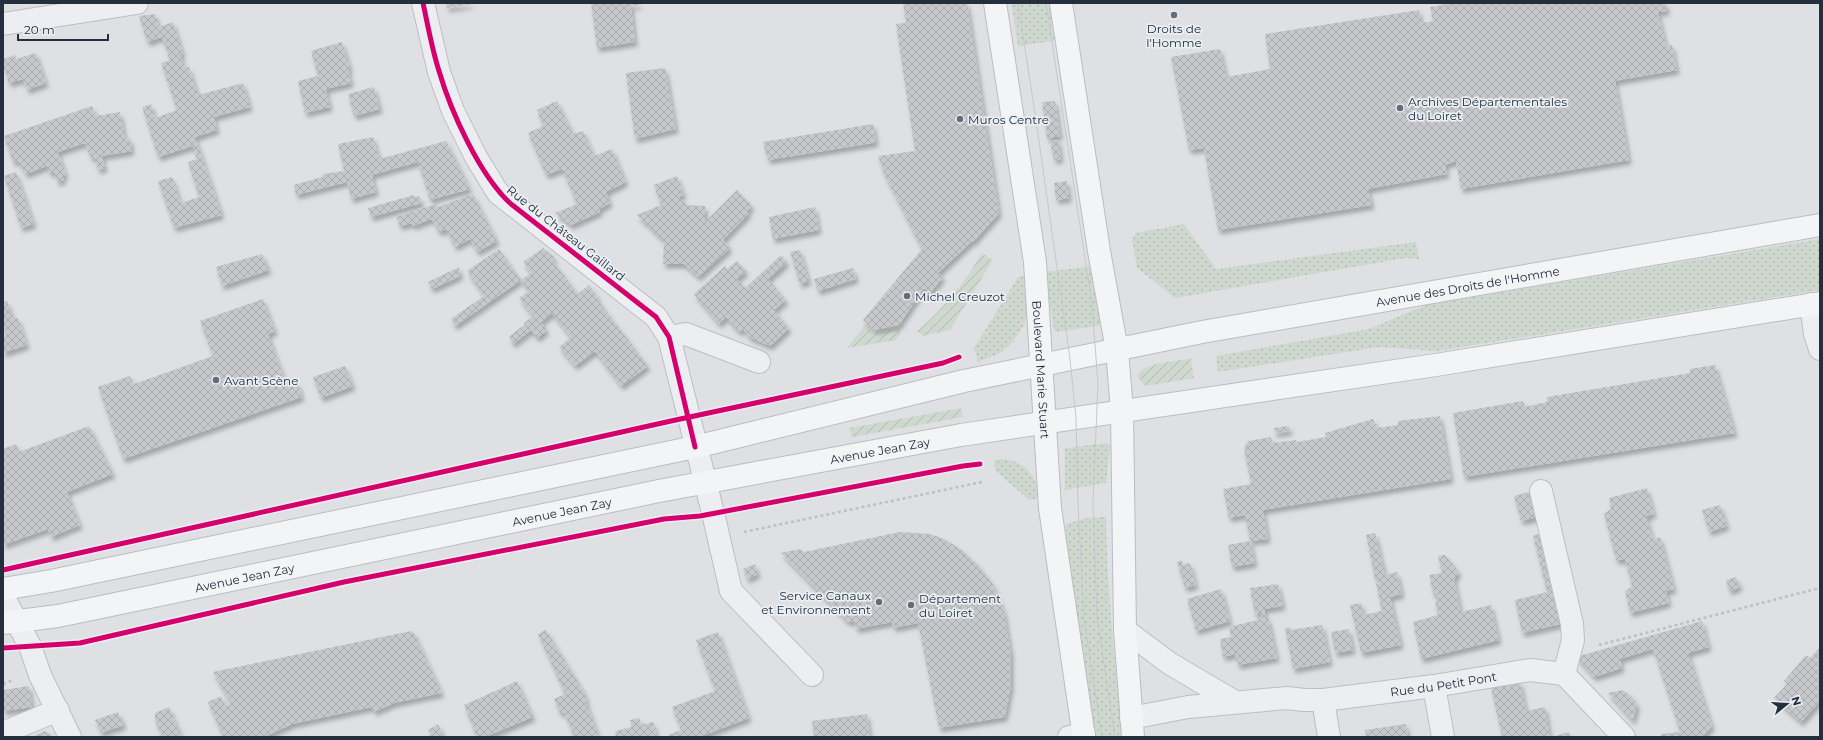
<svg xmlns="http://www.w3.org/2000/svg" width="1823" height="740" viewBox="0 0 1823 740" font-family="Montserrat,sans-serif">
  <defs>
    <pattern id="grass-dots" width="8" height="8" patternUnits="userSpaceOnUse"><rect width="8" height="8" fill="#cfd8ce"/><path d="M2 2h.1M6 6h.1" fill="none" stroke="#b2bab2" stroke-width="1.8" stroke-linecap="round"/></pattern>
    <pattern id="garden-furrows" width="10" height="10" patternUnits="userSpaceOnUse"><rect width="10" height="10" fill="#cfd8ce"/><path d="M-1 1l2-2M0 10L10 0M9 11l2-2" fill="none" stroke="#b2bab2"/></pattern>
    <pattern id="building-cross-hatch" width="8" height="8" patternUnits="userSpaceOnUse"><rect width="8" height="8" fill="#c6c8cb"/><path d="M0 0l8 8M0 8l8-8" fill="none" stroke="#aaacaf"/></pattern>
    <filter id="shadow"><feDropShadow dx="2.5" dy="4.5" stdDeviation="2" flood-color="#0004"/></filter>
  </defs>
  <rect width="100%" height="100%" fill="#dee0e3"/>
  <g fill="url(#grass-dots)">
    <polygon points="1011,3 1054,3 1059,40 1018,46"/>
    <polygon points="1184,224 1216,269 1416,242 1419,259 1405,258 1175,298 1137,268 1132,240 1136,233"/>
    <polygon points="1820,239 1820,290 1437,351 1379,347 1218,372 1216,356 1369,329 1426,305"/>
    <polygon points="1092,266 1101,325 1057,332 1054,330 1045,272"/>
    <polygon points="1030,274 1031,298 1024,325 1013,342 1001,353 978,362 974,348 1018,277"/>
    <polygon points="1107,443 1110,446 1106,483 1065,490 1065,448"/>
    <path d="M1001,459C1026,461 1036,475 1040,498L1029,500L995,470L994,460Z"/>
    <path d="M1106,517C1107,591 1115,664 1123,737H1095C1083,667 1068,595 1066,524L1086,518Z"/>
  </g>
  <g fill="url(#garden-furrows)">
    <path d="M982,253L993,260L950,330L923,336L917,331C944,309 964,283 982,253Z"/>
    <polygon points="865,325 875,333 899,328 901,334 896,340 847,348"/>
    <path d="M1191,359L1194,378L1146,386C1117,365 1180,360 1191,359Z"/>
    <polygon points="961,408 963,417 852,437 850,428"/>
  </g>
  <g fill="url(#building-cross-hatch)" filter="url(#shadow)">
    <polygon points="446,3 472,3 472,4 447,8"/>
    <polygon points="591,3 639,3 639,5 631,6 635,42 597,48"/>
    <polygon points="903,3 967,3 999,213 973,242 972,241 938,273 943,277 930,293 924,288 899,325 875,330 863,320 922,249 885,176 878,156 915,151 896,24 906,23"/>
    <polygon points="1453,3 1666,3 1667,11 1658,12 1666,46 1672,45 1677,70 1615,81 1629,160 1461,189 1456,161 1445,165 1447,174 1368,189 1372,205 1218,230 1204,148 1189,150 1171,57 1220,49 1226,77 1270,69 1265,34 1419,10 1421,23 1433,21 1430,7"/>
    <polygon points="155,14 159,27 173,22 183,54 180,55 185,68 189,67 198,95 243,83 250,107 214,117 217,130 195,137 222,215 174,228 158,181 172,177 181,203 199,197 188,162 197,159 193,146 158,157 142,107 151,104 155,118 177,110 161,63 170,60 162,37 147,42 139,16"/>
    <polygon points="342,42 350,68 348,69 351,83 326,89 330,107 305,113 298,81 318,76 311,51"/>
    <polygon points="36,53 46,83 27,90 23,79 9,83 3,65 3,59 15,55 16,59"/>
    <polygon points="665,68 676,129 635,139 626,73"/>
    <polygon points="374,87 380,109 354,116 348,94"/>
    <polygon points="557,101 573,134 583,131 594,156 612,149 626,182 606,192 610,203 599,209 600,212 571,225 555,213 577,204 562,169 546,175 528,133 543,126 537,110"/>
    <polygon points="1055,101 1060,136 1047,138 1042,102"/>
    <polygon points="92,106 96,116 120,112 125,139 130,138 132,151 102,156 105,168 98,170 94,157 91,158 85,143 58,152 66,175 62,176 64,180 57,182 55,172 49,173 47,166 26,174 18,161 13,162 4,136"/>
    <polygon points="873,124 876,142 873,143 768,160 763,142"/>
    <polygon points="373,137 378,155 383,158 446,141 470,189 430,200 418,162 372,175 376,192 351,199 347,182 296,195 294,185 322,177 323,174 344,171 338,144"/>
    <polygon points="1058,140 1061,159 1054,160 1050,141"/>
    <polygon points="16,172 34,224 21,228 4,176"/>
    <polygon points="677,176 684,195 678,197 687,205 705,206 705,222 737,190 752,206 747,211 749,213 723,240 730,248 698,277 684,264 663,264 664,241 637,215 661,205 654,185"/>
    <polygon points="1067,181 1069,198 1056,200 1054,183"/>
    <polygon points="473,194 497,241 477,252 470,239 455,247 446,229 439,232 432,219 413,226 412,223 400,226 396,217 436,204 438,207"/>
    <polygon points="414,195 415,197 419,196 422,203 371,217 368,208"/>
    <polygon points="815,207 819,230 773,239 769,217"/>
    <polygon points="543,248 555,258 552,260 578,294 589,285 598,297 597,299 648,366 621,386 595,351 575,366 559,347 571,337 552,313 541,322 547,330 537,338 531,330 513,344 509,337 525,324 524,323 533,316 519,298 529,291 521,280 531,273 523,262"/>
    <polygon points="499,249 521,280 455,326 451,319 484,296 467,271"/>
    <polygon points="800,250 809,281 800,284 790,252"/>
    <polygon points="262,254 269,270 222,286 216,267"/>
    <polygon points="781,255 787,262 768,279 786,300 774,310 789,328 770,346 749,337 743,329 739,332 726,317 719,324 694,294 725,266 727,269 737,261 746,271 737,279 745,288"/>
    <polygon points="459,267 460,276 432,289 428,282"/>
    <polygon points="853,268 856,279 818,291 814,279"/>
    <polygon points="263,299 275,331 268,334 287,387 298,383 302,397 123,459 98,387 130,376 134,384 213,356 200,321"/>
    <polygon points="7,301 13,319 18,318 27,345 3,353 3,336 6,335 3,326 3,302"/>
    <polygon points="1715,365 1735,433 1464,477 1453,413 1523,401 1525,407 1547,402 1547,397 1690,373 1690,369"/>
    <polygon points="345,366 353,386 321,398 313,377"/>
    <polygon points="1440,416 1451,479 1263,510 1268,539 1250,541 1245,515 1229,518 1223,489 1251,484 1244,448 1248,441 1271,437 1272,443 1296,440 1297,442 1326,437 1325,433 1373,419 1377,428 1398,425 1398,421"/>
    <polygon points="89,426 113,474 67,492 80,525 51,537 48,529 3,545 3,449 16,444 19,452"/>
    <polygon points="1289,426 1290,431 1275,433 1274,428"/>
    <polygon points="1647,488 1654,514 1646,516 1653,539 1660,537 1674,589 1666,591 1669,603 1630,613 1625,591 1632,586 1625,560 1616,560 1604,514 1611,509 1609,498"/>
    <polygon points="1532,491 1538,517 1521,521 1514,496"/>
    <polygon points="1720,505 1727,526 1709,532 1702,510"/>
    <polygon points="900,532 930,534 944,539 962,550 978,565 994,586 1004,612 1011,654 1011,686 1005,717 939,728 918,623 893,628 892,622 856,629 854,621 848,622 781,553 800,549 804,552"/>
    <polygon points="1375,533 1385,575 1397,572 1402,594 1390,597 1401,645 1361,653 1350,605 1361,603 1364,615 1382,611 1376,584 1379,583 1378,578 1375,579 1366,535"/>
    <polygon points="1542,533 1565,623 1522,633 1515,600 1547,592 1533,536"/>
    <polygon points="1250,541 1255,563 1232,567 1228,545"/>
    <polygon points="1445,555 1459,572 1454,579 1461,612 1491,605 1499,640 1421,659 1413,622 1438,615 1435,601 1439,600 1437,595 1434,596 1429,575 1442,573 1438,556"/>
    <polygon points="1182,560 1183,565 1190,563 1196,585 1185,588 1177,562"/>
    <polygon points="755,564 758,574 747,579 743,569"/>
    <polygon points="1736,577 1740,587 1729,591 1726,580"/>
    <polygon points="1278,584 1283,606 1264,609 1266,618 1268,618 1277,658 1238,665 1235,654 1223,657 1220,639 1231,637 1229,627 1262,619 1261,613 1255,615 1250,588"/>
    <polygon points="1221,589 1230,621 1196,631 1187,599"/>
    <polygon points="1702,621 1709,647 1688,653 1712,726 1702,737 1660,737 1661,734 1680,732 1653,649 1620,659 1622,668 1594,677 1576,657"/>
    <polygon points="1322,625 1330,662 1293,669 1285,628 1290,627 1291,630"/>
    <polygon points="1349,629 1353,650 1335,653 1331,632"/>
    <polygon points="546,630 583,690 587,701 586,702 599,737 574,737 564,712 560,713 554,699 565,694 538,634"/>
    <polygon points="411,631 414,633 442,693 394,703 374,712 372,707 292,724 264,737 223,737 208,702 221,696 225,706 231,704 213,672"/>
    <polygon points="718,632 749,718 699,737 669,737 668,735 681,730 672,707 715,691 696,640"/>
    <polygon points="1820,647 1820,701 1801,722 1774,698 1787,684 1784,681 1806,655 1810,658"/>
    <polygon points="517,681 533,717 485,737 477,737 464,705"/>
    <polygon points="1520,682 1526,711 1545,707 1550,737 1502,737 1491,688"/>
    <polygon points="29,686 32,707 3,711 3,690"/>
    <polygon points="1623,690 1633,698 1637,705 1633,721 1608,693"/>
    <polygon points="169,707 182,737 162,737 155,720 155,713"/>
    <polygon points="118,712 124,725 101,733 95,720"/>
    <polygon points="867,714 870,737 814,737 812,721"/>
    <polygon points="639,718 641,725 653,722 657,737 616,737 615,731 632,727 630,720"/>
    <polygon points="438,724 443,735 432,737 428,730"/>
    <polygon points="1406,724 1408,737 1366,737 1365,730"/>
    <polygon points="45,731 50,734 52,737 31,737"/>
    <polygon points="1569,732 1570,737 1555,737 1555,736"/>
  </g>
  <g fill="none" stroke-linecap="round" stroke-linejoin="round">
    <g stroke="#bcbec1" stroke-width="24">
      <g id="minor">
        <polyline points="423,3 439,72 453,111 476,157 498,193 656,317 669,337 713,513 731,591 812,675"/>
        <polyline points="3,24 137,3"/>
        <polyline points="1811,304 1815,334 1820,349"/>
        <polyline points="669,337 686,334 759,362"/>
        <polyline points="1541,491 1572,624 1573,640 1564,674"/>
        <polyline points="3,596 30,646 40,675 70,737"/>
        <polyline points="1125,630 1169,663 1235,702"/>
        <polyline points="1434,686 1443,737"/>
        <polyline points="1323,700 1329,737"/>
        <path id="s1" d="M1131,718L1188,707L1287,698L1304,700H1323L1434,686L1530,670L1564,674L1624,737"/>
        <polyline points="3,733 58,710"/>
        <polyline points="1069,737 1084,734"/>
      </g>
    </g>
    <g stroke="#babdc1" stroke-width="24">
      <g id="major">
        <path id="s2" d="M995,3L1035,262L1050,508L1084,737"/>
        <polyline points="1061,3 1099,251 1117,350 1122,411 1125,630 1133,737"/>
        <path id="s3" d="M3,589L51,581L695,447L964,381L1202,332L1820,225"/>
        <path id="s4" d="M3,623L58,616L659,491L961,435L1436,365L1820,303"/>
      </g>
    </g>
    <g stroke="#bdbfc4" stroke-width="2.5" stroke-dasharray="3 3" stroke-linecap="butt">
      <polyline points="744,532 982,482"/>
      <polyline points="1599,645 1820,588"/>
      <polyline points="3,684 14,680"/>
    </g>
    <use href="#minor" stroke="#edeef1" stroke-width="22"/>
    <use href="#major" stroke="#f2f4f5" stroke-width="22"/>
    <g stroke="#c6c8cc" stroke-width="1">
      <polyline points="1018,3 1036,120 1070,359 1076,418 1078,504 1084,618 1102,737"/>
      <polyline points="1046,3 1092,304 1098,384 1093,502 1097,617 1115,737"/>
    </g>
    <g stroke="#eaeff4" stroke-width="8">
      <g id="cycleway">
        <path d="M423,3C428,26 432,49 439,71C451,112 480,176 511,204L656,317L669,337L695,447"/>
        <polyline points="3,570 671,421 943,363 959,357"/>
        <polyline points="3,648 80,643 344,582 664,519 700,516 963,466 980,464"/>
      </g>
    </g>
    <use href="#cycleway" stroke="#d6006c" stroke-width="5"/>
  </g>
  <g fill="#656c77" stroke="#eaeff4" stroke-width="1.5">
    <circle cx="1174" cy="15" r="4"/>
    <circle cx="1400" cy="108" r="4"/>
    <circle cx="960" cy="119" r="4"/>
    <circle cx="907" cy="296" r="4"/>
    <circle cx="216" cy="380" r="4"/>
    <circle cx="879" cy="602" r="4"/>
    <circle cx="911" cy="605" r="4"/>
  </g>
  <g text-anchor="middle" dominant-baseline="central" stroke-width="3.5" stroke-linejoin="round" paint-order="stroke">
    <g font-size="12" fill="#242e3d" stroke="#eaeff4" text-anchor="start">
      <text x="1174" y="28" text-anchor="middle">Droits de<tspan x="1174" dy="14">l'Homme</tspan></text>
      <text x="1408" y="101">Archives Départementales<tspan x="1408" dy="14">du Loiret</tspan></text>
      <text x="968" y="119">Muros Centre</text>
      <text x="915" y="296">Michel Creuzot</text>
      <text x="224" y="380">Avant Scène</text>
      <text x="871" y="595" text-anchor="end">Service Canaux<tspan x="871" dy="14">et Environnement</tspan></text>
      <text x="919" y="598">Département<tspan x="919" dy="14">du Loiret</tspan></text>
    </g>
    <g font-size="12" fill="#242e3d" stroke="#eaeff4">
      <text transform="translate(566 233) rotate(38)">Rue du Château Gaillard</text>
      <text stroke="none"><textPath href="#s3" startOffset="1496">Avenue des Droits de l'Homme</textPath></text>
      <text stroke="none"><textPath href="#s2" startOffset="370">Boulevard Marie Stuart</textPath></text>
      <text stroke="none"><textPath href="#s4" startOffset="894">Avenue Jean Zay</textPath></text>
      <text stroke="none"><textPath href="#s4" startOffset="570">Avenue Jean Zay</textPath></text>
      <text stroke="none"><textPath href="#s4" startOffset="246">Avenue Jean Zay</textPath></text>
      <text stroke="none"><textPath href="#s1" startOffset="315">Rue du Petit Pont</textPath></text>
    </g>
  </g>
  <rect width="1823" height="740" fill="none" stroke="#242e3d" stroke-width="8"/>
  <g transform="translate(1787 704) rotate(72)" stroke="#eaeff4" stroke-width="3" paint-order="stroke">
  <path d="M0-3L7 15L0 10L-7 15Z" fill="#242e3d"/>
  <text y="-6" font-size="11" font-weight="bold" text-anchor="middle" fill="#242e3d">N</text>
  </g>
  <path d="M18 34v6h90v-6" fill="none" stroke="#242e3d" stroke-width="2"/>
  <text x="24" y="34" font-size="12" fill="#242e3d" stroke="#eaeff4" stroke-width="3" paint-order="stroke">20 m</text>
</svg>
